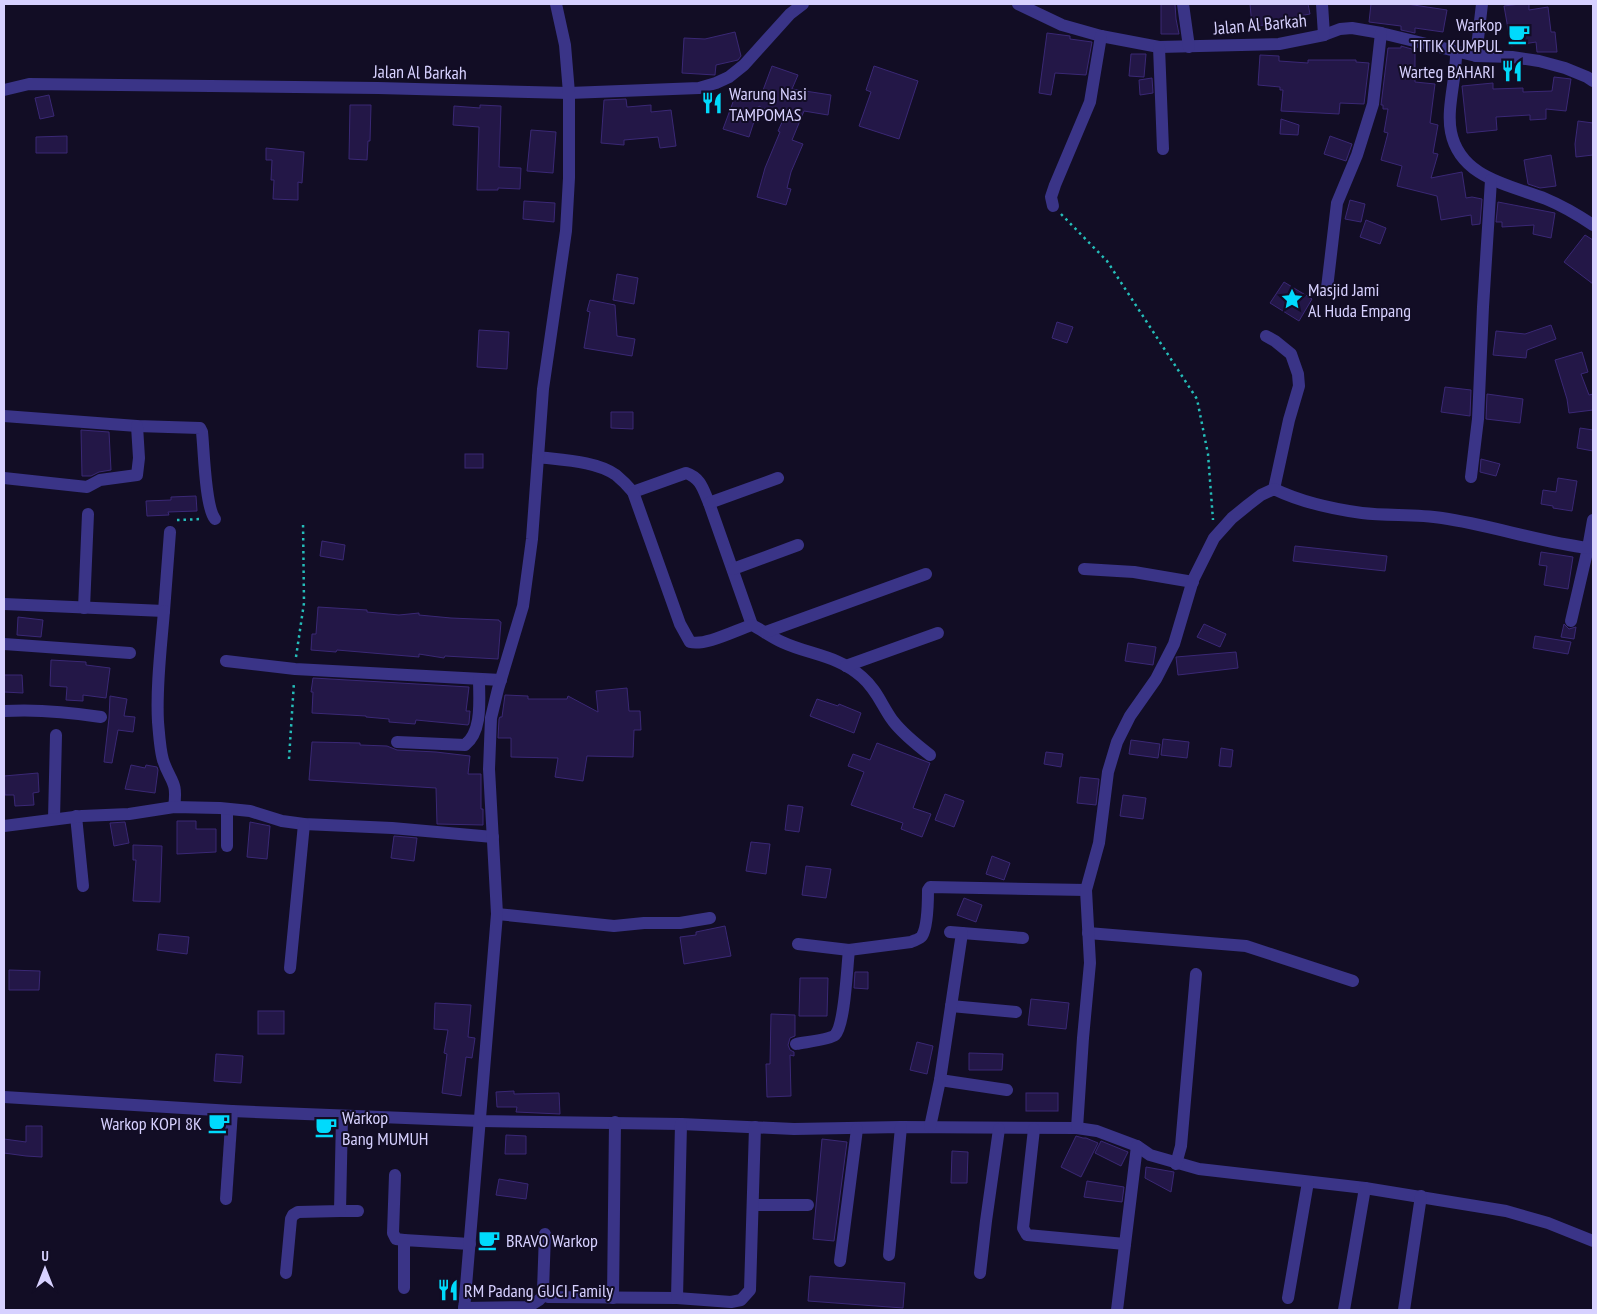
<svg xmlns="http://www.w3.org/2000/svg" width="1597" height="1314" viewBox="0 0 1597 1314" font-family="'PT Sans Narrow',sans-serif">
  <rect width="100%" height="100%" fill="#120d25"/>
  <g fill="#231747" stroke="#3a2875">
    <polygon points="1161,4 1175,4 1176,19 1179,34 1161,34"/>
    <polygon points="1250,4 1308,4 1310,14 1264,23 1265,25 1252,26"/>
    <polygon points="1371,4 1407,4 1447,10 1443,32 1415,28 1415,33 1401,30 1401,26 1369,22"/>
    <polygon points="1520,4 1529,4 1529,10 1548,7 1551,32 1555,32 1557,52 1537,52 1536,42 1511,46 1504,6"/>
    <polygon points="735,32 741,56 738,60 716,65 715,75 682,73 684,38 705,39"/>
    <polygon points="1047,33 1070,36 1070,39 1092,42 1086,75 1055,73 1051,95 1039,93"/>
    <polygon points="1401,46 1415,50 1415,82 1435,84 1430,123 1438,125 1433,153 1438,154 1431,178 1462,172 1466,198 1472,197 1482,199 1480,224 1472,225 1471,215 1441,220 1437,196 1397,186 1402,166 1381,160 1388,133 1384,132 1388,109 1383,109 1383,105 1381,105 1388,48 1401,48"/>
    <polygon points="1131,54 1146,54 1144,77 1129,76"/>
    <polygon points="1260,55 1279,56 1279,61 1308,63 1308,60 1356,60 1356,62 1369,63 1364,104 1340,103 1339,114 1281,111 1283,90 1280,90 1280,87 1258,85"/>
    <polygon points="772,66 798,75 792,89 831,95 828,115 804,111 792,140 803,144 791,172 787,188 791,189 786,205 757,197 765,168 780,132 778,131 783,120 759,106 749,137 723,129 736,94 759,101"/>
    <polygon points="874,66 918,81 899,139 859,126 871,92 866,90"/>
    <polygon points="1554,77 1571,79 1566,111 1546,109 1546,119 1530,120 1530,115 1496,117 1497,130 1467,133 1462,86 1493,83 1493,89 1523,88 1523,92 1552,91"/>
    <polygon points="1152,78 1153,93 1140,95 1139,80"/>
    <polygon points="49,95 54,116 40,119 35,98"/>
    <polygon points="626,99 627,107 651,105 651,112 671,110 676,146 660,148 658,137 624,140 624,145 601,143 604,100"/>
    <polygon points="350,105 371,105 370,141 368,141 367,160 349,159"/>
    <polygon points="480,105 501,106 499,167 521,168 520,189 498,188 498,190 477,190 479,127 453,125 454,106 480,108"/>
    <polygon points="1281,119 1299,125 1298,135 1280,134"/>
    <polygon points="1578,121 1593,123 1593,155 1576,157 1575,144"/>
    <polygon points="531,130 556,132 553,173 527,171"/>
    <polygon points="67,136 67,153 36,153 36,137"/>
    <polygon points="1330,136 1352,144 1346,161 1324,154"/>
    <polygon points="266,148 304,152 302,183 298,182 298,200 273,199 274,180 271,180 272,160 266,160"/>
    <polygon points="1551,155 1556,186 1540,188 1528,184 1524,160"/>
    <polygon points="1350,200 1365,204 1361,222 1345,219"/>
    <polygon points="524,201 555,203 554,222 523,219"/>
    <polygon points="1498,202 1555,213 1551,238 1533,234 1534,225 1502,227 1502,222 1496,222"/>
    <polygon points="1366,220 1386,228 1380,244 1360,237"/>
    <polygon points="1585,235 1593,240 1593,284 1564,262"/>
    <polygon points="617,274 638,278 634,304 613,300"/>
    <polygon points="1284,282 1312,299 1299,321 1270,303"/>
    <polygon points="590,300 615,305 617,336 635,339 632,356 584,348 590,312 587,311"/>
    <polygon points="1057,322 1073,327 1067,343 1052,338"/>
    <polygon points="1551,325 1556,339 1527,350 1526,358 1493,355 1496,331 1525,334"/>
    <polygon points="479,330 509,332 507,369 477,367"/>
    <polygon points="1582,352 1588,372 1581,374 1589,395 1593,394 1593,410 1569,413 1567,399 1555,360"/>
    <polygon points="1445,387 1471,390 1470,416 1441,412"/>
    <polygon points="1487,394 1523,399 1520,423 1486,419"/>
    <polygon points="611,412 633,412 633,429 611,428"/>
    <polygon points="1580,428 1593,430 1593,451 1577,448"/>
    <polygon points="81,430 109,432 111,470 99,472 91,476 82,476"/>
    <rect x="465" y="454" width="18" height="14"/>
    <polygon points="1481,459 1500,464 1496,476 1480,472"/>
    <polygon points="1558,478 1577,481 1572,511 1553,508 1553,506 1541,504 1543,490 1556,492"/>
    <polygon points="196,496 197,511 168,512 169,515 147,516 146,501 171,500 171,497"/>
    <polygon points="322,541 345,545 343,560 320,556"/>
    <polygon points="1295,546 1387,556 1385,571 1293,561"/>
    <polygon points="1541,552 1573,557 1568,589 1544,585 1547,566 1539,565"/>
    <polygon points="318,607 367,610 367,612 399,615 419,613 419,615 451,618 499,620 499,621 501,622 498,659 445,656 444,658 419,654 419,657 337,650 336,652 311,650 312,634 316,634"/>
    <polygon points="18,617 43,620 41,637 17,635"/>
    <polygon points="1204,624 1226,634 1220,647 1197,637"/>
    <polygon points="1564,624 1569,629 1576,627 1574,639 1561,637"/>
    <polygon points="1535,636 1571,642 1568,654 1533,648"/>
    <polygon points="1128,643 1156,647 1153,665 1125,661"/>
    <polygon points="1236,652 1238,668 1178,675 1176,657"/>
    <polygon points="51,660 86,662 86,665 110,668 106,698 83,695 83,701 66,700 67,687 50,686"/>
    <polygon points="4,675 22,675 23,693 4,692"/>
    <polygon points="313,678 469,687 466,711 470,711 469,723 468,725 416,720 415,724 389,722 389,719 366,717 366,716 312,713 313,692 311,692"/>
    <polygon points="627,688 629,711 640,711 641,730 634,730 633,757 587,756 583,781 555,777 558,758 511,757 511,738 498,738 499,719 500,717 502,717 505,695 528,696 528,699 567,699 568,696 598,712 596,691"/>
    <polygon points="110,696 127,699 124,716 135,717 133,732 118,730 112,763 104,762 109,718"/>
    <polygon points="817,699 838,706 839,704 861,713 854,733 810,716"/>
    <polygon points="1163,739 1189,742 1187,758 1161,755"/>
    <polygon points="1131,740 1160,744 1158,758 1129,754"/>
    <polygon points="312,742 360,743 360,745 387,746 397,750 436,752 470,756 468,774 481,774 481,809 483,809 483,825 437,824 436,788 309,780"/>
    <polygon points="877,743 930,763 913,808 931,814 922,837 901,829 903,823 851,805 864,772 848,766 853,754 870,760"/>
    <polygon points="1221,748 1233,750 1231,767 1219,766"/>
    <polygon points="1046,752 1063,754 1061,767 1044,764"/>
    <polygon points="131,765 145,768 146,765 157,767 158,770 155,793 125,789"/>
    <polygon points="38,773 39,792 33,793 34,805 15,806 14,795 5,795 4,776"/>
    <polygon points="1080,777 1099,779 1096,805 1077,803"/>
    <polygon points="945,794 964,801 954,827 935,820"/>
    <polygon points="1123,795 1146,798 1143,819 1120,816"/>
    <polygon points="788,805 803,807 799,832 785,830"/>
    <polygon points="177,821 196,821 196,829 216,829 216,852 177,854"/>
    <polygon points="125,822 129,843 114,846 110,823"/>
    <polygon points="250,822 270,826 267,859 247,857"/>
    <polygon points="394,836 417,838 414,861 391,858"/>
    <polygon points="751,842 770,844 766,874 746,871"/>
    <polygon points="133,845 162,846 160,902 133,901 136,860 133,860"/>
    <polygon points="992,856 1010,863 1004,880 986,874"/>
    <polygon points="806,866 831,869 826,898 802,895"/>
    <polygon points="964,898 982,905 976,922 957,915"/>
    <polygon points="725,926 731,956 684,964 680,937 696,935 696,932"/>
    <polygon points="159,934 189,937 187,954 157,950"/>
    <polygon points="9,970 40,971 39,990 9,990"/>
    <polygon points="855,972 868,972 868,989 854,988"/>
    <polygon points="800,978 828,978 827,1016 799,1016"/>
    <polygon points="1031,999 1069,1003 1066,1029 1028,1025"/>
    <polygon points="435,1003 471,1005 468,1037 475,1038 472,1058 466,1057 461,1096 442,1093 447,1054 444,1053 448,1030 434,1029"/>
    <rect x="258" y="1011" width="26" height="23"/>
    <polygon points="771,1014 795,1015 795,1036 790,1038 788,1045 790,1050 794,1052 794,1056 790,1055 791,1096 767,1097 766,1064 770,1064"/>
    <polygon points="917,1042 933,1046 927,1074 910,1070"/>
    <polygon points="969,1053 1003,1054 1002,1070 969,1070"/>
    <polygon points="216,1054 243,1056 241,1083 214,1081"/>
    <polygon points="514,1091 514,1094 559,1093 560,1114 516,1112 517,1107 497,1107 496,1092"/>
    <rect x="1026" y="1093" width="32" height="18"/>
    <polygon points="26,1126 42,1126 42,1157 26,1156 4,1153 4,1139 26,1142"/>
    <polygon points="506,1135 526,1136 526,1154 505,1154"/>
    <polygon points="1076,1136 1083,1138 1086,1138 1098,1143 1081,1177 1061,1167"/>
    <polygon points="822,1139 847,1142 834,1241 813,1239"/>
    <polygon points="1101,1141 1128,1152 1121,1166 1095,1153"/>
    <polygon points="952,1151 968,1152 967,1183 951,1183"/>
    <polygon points="1146,1167 1174,1172 1171,1192 1145,1178"/>
    <polygon points="499,1179 528,1184 526,1199 496,1195"/>
    <polygon points="1087,1181 1124,1187 1122,1202 1084,1197"/>
    <polygon points="810,1276 905,1283 903,1308 808,1301"/>
  </g>
  <g fill="none" stroke-linecap="round" stroke-linejoin="round">
    <g stroke="#25beba" stroke-width="2.5" stroke-dasharray="2.5 4" stroke-linecap="butt">
      <polyline points="1061,214 1107,261 1197,399 1208,454 1213,520"/>
      <polyline points="177,520 202,519"/>
      <polyline points="296,657 304,603 303,522"/>
      <polyline points="289,759 294,682"/>
    </g>
    <g stroke="#3a3487" stroke-width="12">
      <polyline points="1018,4 1062,25 1101,36 1159,47 1279,44 1324,35 1340,29 1352,28 1381,33 1476,56 1512,57 1539,61 1565,68 1587,77 1593,81"/>
      <polyline points="1183,4 1189,47"/>
      <polyline points="1322,4 1324,35"/>
      <polyline points="1159,47 1163,149"/>
      <path d="M1456,51C1457,76 1446,108 1451,132C1460,178 1510,185 1546,199C1563,206 1578,215 1593,225"/>
      <polyline points="1476,56 1482,4"/>
      <polyline points="4,90 29,84 378,88 569,93 699,88 716,83 729,77 744,65 790,14 803,4"/>
      <polyline points="1053,206 1051,197 1055,185 1090,102 1101,36"/>
      <polyline points="1327,288 1337,203 1357,155 1373,104 1381,33"/>
      <polyline points="1266,336 1275,341 1291,354 1298,374 1299,386 1289,420 1274,489"/>
      <path d="M4,416L137,426L200,428L202,432C204,449 205,507 215,519"/>
      <path d="M538,457C562,460 597,461 616,475C622,480 628,486 633,492L686,473C701,478 703,489 709,503L752,625"/>
      <polyline points="1471,477 1478,419 1483,307 1491,180"/>
      <polyline points="4,478 87,487 100,480 137,475 139,458 137,426"/>
      <path d="M633,492L680,624L690,642C706,646 736,630 752,625C762,630 771,637 782,642C810,655 837,655 862,677C877,690 882,706 893,721C903,734 917,745 930,755"/>
      <polyline points="709,503 778,478"/>
      <polyline points="733,569 798,545"/>
      <polyline points="1084,569 1134,572 1193,582"/>
      <polyline points="4,604 164,611 170,532"/>
      <polyline points="84,608 88,514"/>
      <path d="M164,611C161,648 156,686 158,722C159,733 160,750 163,760C170,782 178,780 174,807"/>
      <polyline points="1571,621 1588,548"/>
      <polyline points="766,632 926,574"/>
      <polyline points="4,644 130,653"/>
      <polyline points="226,661 295,669 501,680"/>
      <polyline points="846,666 938,633"/>
      <path d="M4,711C37,709 69,712 101,717"/>
      <path d="M397,742L465,745C483,731 479,699 479,679"/>
      <polyline points="227,809 227,846"/>
      <polyline points="76,816 83,886"/>
      <polyline points="54,819 56,735"/>
      <polyline points="4,826 82,816 129,814 174,807 220,808 250,811 282,821 304,824 392,828 493,837"/>
      <polyline points="497,914 614,926 644,923 680,923 710,918"/>
      <polyline points="950,932 1023,938"/>
      <polyline points="1088,933 1246,946 1353,981"/>
      <path d="M798,944L849,950L911,942C915,940 920,939 922,936C928,926 928,901 928,890L930,887L1086,890"/>
      <polyline points="290,968 304,824"/>
      <polyline points="951,1006 1016,1012"/>
      <path d="M796,1044C805,1042 829,1040 835,1035C845,1025 847,966 849,950"/>
      <polyline points="940,1080 1007,1090"/>
      <polyline points="4,1097 232,1111 481,1121 681,1124 794,1129 901,1127 1077,1128 1097,1131 1137,1146 1150,1155 1199,1169 1365,1188 1506,1211 1548,1223 1593,1241"/>
      <polyline points="930,1127 940,1080 962,933"/>
      <path d="M1077,1128L1083,1038L1090,963L1086,890L1099,843L1108,772L1117,742L1130,716L1156,679L1174,644L1193,580L1214,538L1232,518L1248,505L1261,495L1274,489C1301,502 1332,509 1362,513C1388,516 1416,514 1442,518C1491,525 1539,542 1588,548L1593,520"/>
      <polyline points="1034,1129 1023,1228 1027,1235 1125,1244"/>
      <polyline points="1176,1164 1181,1146 1196,974"/>
      <polyline points="395,1175 393,1233 396,1239 404,1240"/>
      <polyline points="226,1199 232,1111"/>
      <polyline points="753,1205 808,1205"/>
      <polyline points="340,1211 358,1211"/>
      <polyline points="545,1234 543,1290 544,1295 548,1297 677,1298 731,1302 741,1300 750,1290 755,1127"/>
      <polyline points="889,1255 901,1127"/>
      <polyline points="840,1261 857,1129"/>
      <polyline points="286,1273 291,1219 293,1215 298,1212 340,1211 342,1116"/>
      <polyline points="980,1273 986,1221 999,1129"/>
      <polyline points="404,1288 404,1240 470,1244"/>
      <polyline points="613,1298 615,1122"/>
      <polyline points="677,1298 681,1124"/>
      <polyline points="1288,1298 1308,1182"/>
      <polyline points="464,1308 528,1307 539,1300 544,1295"/>
      <polyline points="464,1310 497,914 489,769 491,718 498,689 523,606 532,539 543,389 566,231 569,178 569,93 565,45 556,4"/>
      <polyline points="1117,1310 1137,1146"/>
      <polyline points="1344,1310 1365,1188"/>
      <polyline points="1404,1310 1421,1196"/>
    </g>
  </g>
  <defs>
    <g id="cafe-bare" transform="scale(1.725)"><path d="M-5.5-4.5H6V0H3Q3 3.5 0 3.5H-2.5Q-5.5 3.5-5.5 0ZM3-3.2v2h1.7v-2ZM-6 4.5H4V6H-6Z" fill="#00dafc" stroke="#120d25" stroke-width="2.5" paint-order="stroke"/></g>
    <g id="restaurant-bare" transform="scale(1.725)"><path d="M-5-6h1v4h1v-4h1v4h1v-4h1v5L-1.5 .5V6h-2V.5L-5-1ZM5-6V6H3V1.5H1.5Q1.5-4 5-6Z" fill="#00dafc" stroke="#120d25" stroke-width="2.5" paint-order="stroke"/></g>
    <g id="sight-bare" transform="scale(1.725)"><path d="M0-6L1.8-2.2L6-1.7L2.9 1.2L3.7 5.4L0 3.3L-3.7 5.4L-2.9 1.2L-6-1.7L-1.8-2.2Z" fill="#00dafc" stroke="#120d25" stroke-width="2.5" paint-order="stroke"/></g>
  </defs>
  <g fill-rule="evenodd">
    <use href="#cafe-bare" x="1519" y="34"/>
    <use href="#restaurant-bare" x="1512" y="71"/>
    <use href="#restaurant-bare" x="712" y="103"/>
    <use href="#sight-bare" x="1292" y="299"/>
    <use href="#cafe-bare" x="219" y="1123"/>
    <use href="#cafe-bare" x="326" y="1127"/>
    <use href="#cafe-bare" x="489" y="1240"/>
    <use href="#restaurant-bare" x="448" y="1290"/>
  </g>
  <g text-anchor="middle" dominant-baseline="central" stroke-width="4" stroke-linejoin="round" paint-order="stroke">
    <g font-size="18" fill="#d7d1ff" stroke="#120d25">
      <text transform="translate(1260 24) rotate(-5)">Jalan Al Barkah</text>
      <text transform="translate(420 72) rotate(1)">Jalan Al Barkah</text>
    </g>
    <g font-size="18" fill="#d7d1ff" stroke="#120d25" text-anchor="start">
      <text x="1502" y="24" text-anchor="end">Warkop<tspan x="1502" dy="21">TITIK KUMPUL</tspan></text>
      <text x="1495" y="71" text-anchor="end">Warteg BAHARI</text>
      <text x="729" y="93">Warung Nasi<tspan x="729" dy="21">TAMPOMAS</tspan></text>
      <text x="1308" y="289">Masjid Jami<tspan x="1308" dy="21">Al Huda Empang</tspan></text>
      <text x="342" y="1117">Warkop<tspan x="342" dy="21">Bang MUMUH</tspan></text>
      <text x="202" y="1123" text-anchor="end">Warkop KOPI 8K</text>
      <text x="506" y="1240">BRAVO Warkop</text>
      <text x="464" y="1290">RM Padang GUCI Family</text>
    </g>
  </g>
  <rect width="1597" height="1314" fill="none" stroke="#d7d1ff" stroke-width="10"/>
  <g transform="translate(45 1269)" stroke="#120d25" stroke-width="4" paint-order="stroke">
  <path d="M0-4L9 19L0 12L-9 19Z" fill="#d7d1ff"/>
  <text y="-8" font-size="14" font-weight="bold" text-anchor="middle" fill="#d7d1ff">U</text>
  </g>
</svg>
